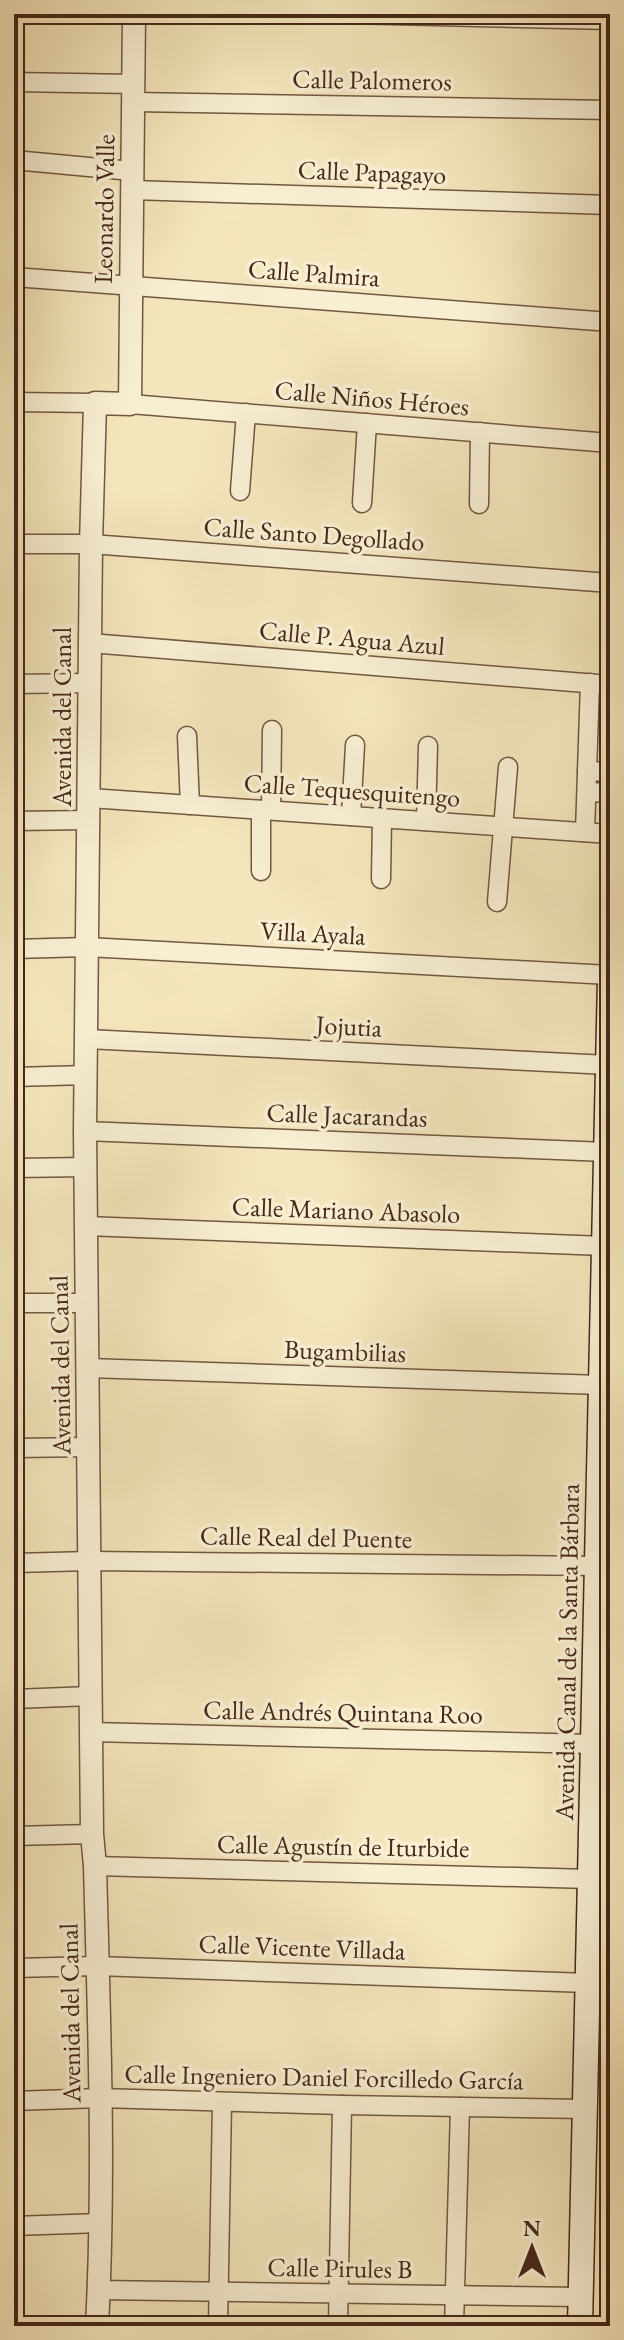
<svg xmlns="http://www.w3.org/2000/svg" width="624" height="2340" viewBox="0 0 624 2340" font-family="'EB Garamond',serif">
  <rect width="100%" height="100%" fill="#f4e6bc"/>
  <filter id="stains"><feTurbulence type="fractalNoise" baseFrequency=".0025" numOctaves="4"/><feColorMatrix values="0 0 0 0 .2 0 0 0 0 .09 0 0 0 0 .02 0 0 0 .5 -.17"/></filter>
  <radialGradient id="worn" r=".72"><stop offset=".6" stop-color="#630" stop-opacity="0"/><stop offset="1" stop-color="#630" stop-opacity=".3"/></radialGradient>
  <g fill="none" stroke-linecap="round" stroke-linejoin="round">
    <g stroke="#725742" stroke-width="21">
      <g id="minor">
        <polyline points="348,14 610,20"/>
        <polyline points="14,82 133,84"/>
        <polyline points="133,102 610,110"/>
        <polyline points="14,160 132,171"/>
        <polyline points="132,190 610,205"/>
        <polyline points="14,277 610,322"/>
        <polyline points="14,402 95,403"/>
        <polyline points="130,404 610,443"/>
        <polyline points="240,491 246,413"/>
        <polyline points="362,503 367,423"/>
        <polyline points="479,504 480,432"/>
        <polyline points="14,544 91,544 610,583"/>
        <polyline points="90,643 610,685"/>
        <polyline points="14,684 90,683"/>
        <polyline points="187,736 190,805"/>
        <polyline points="587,771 610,772"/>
        <polyline points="587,792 610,793"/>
        <polyline points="90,798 610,834"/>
        <polyline points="261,810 261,871"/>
        <polyline points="271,810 272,730"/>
        <polyline points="351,816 355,745"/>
        <polyline points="14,821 89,820"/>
        <polyline points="426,821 428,746"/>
        <polyline points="585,832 590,683"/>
        <polyline points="381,879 382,818"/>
        <polyline points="497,902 508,767"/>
        <polyline points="14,949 87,947 610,975"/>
        <polyline points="87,1039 608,1065"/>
        <polyline points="14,1077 87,1075"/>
        <polyline points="85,1131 606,1152"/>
        <polyline points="14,1168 86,1167"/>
        <polyline points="86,1226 604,1246"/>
        <polyline points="14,1303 87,1303"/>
        <polyline points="88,1368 601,1385"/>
        <polyline points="14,1448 88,1447"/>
        <polyline points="14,1563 90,1561 597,1566"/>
        <polyline points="14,1699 91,1696"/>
        <polyline points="91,1732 593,1744"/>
        <polyline points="14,1836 92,1834"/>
        <polyline points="95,1866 590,1879"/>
        <polyline points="14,1968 97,1966 588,1983"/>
        <polyline points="14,2101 100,2098 342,2105 585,2109"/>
        <polyline points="14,2226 101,2223"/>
        <polyline points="99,2290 580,2297"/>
        <polyline points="218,2326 222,2102"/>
        <polyline points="338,2326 342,2105"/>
        <polyline points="454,2326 460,2107"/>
      </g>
    </g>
    <g stroke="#725742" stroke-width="25">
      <path id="tertiary" d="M97,2326C105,2173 99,2019 95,1866L92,1834L85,1131L91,544L95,403L130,404L134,14"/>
    </g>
    <g stroke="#462719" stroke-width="27">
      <polyline id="secondary" points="580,2326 610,979"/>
    </g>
    <use href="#minor" stroke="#f8efd3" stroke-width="18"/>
    <use href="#tertiary" stroke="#f8efd3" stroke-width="22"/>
    <use href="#secondary" stroke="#f8efd3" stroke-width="24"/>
  </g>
  <g text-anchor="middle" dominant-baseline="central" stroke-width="7" stroke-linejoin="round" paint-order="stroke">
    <g font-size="26" fill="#462719" stroke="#f8efd3">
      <text transform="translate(372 80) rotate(1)">Calle Palomeros</text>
      <text transform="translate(372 172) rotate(2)">Calle Papagayo</text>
      <text transform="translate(104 209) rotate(-89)">Leonardo Valle</text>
      <text transform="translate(314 273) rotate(4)">Calle Palmira</text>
      <text transform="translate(372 398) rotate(5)">Calle Niños Héroes</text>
      <text transform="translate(314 534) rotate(4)">Calle Santo Degollado</text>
      <text transform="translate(352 638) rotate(5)">Calle P. Agua Azul</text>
      <text transform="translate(62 717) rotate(-90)">Avenida del Canal</text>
      <text transform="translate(352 790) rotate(4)">Calle Tequesquitengo</text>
      <text transform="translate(313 933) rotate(3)">Villa Ayala</text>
      <text transform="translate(349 1026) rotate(3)">Jojutia</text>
      <text transform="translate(347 1115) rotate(2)">Calle Jacarandas</text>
      <text transform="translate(346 1210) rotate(2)">Calle Mariano Abasolo</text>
      <text transform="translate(345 1351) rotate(2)">Bugambilias</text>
      <text transform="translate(60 1365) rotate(-91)">Avenida del Canal</text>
      <text transform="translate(306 1537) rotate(1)">Calle Real del Puente</text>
      <text transform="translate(567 1652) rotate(-89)">Avenida Canal de la Santa Bárbara</text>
      <text transform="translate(343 1712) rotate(1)">Calle Andrés Quintana Roo</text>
      <text transform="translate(343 1846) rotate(1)">Calle Agustín de Iturbide</text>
      <text transform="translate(302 1947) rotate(2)">Calle Vicente Villada</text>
      <text transform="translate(70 2013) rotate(-91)">Avenida del Canal</text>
      <text transform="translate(324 2077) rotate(1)">Calle Ingeniero Daniel Forcilledo García</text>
      <text transform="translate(340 2268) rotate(1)">Calle Pirules B</text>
    </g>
  </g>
  <rect width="624" height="2340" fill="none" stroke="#f4e6bc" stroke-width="48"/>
  <rect x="16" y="16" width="592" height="2308" fill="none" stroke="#462719" stroke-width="4"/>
  <rect x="24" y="24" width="576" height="2292" fill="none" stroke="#462719" stroke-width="2"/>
  <g transform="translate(532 2248)" stroke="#f8efd3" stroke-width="6" paint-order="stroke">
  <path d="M0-6L14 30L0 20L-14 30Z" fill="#462719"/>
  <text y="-12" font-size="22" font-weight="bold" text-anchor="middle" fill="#462719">N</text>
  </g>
  <rect width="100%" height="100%" filter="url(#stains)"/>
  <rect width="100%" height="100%" fill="url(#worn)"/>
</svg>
